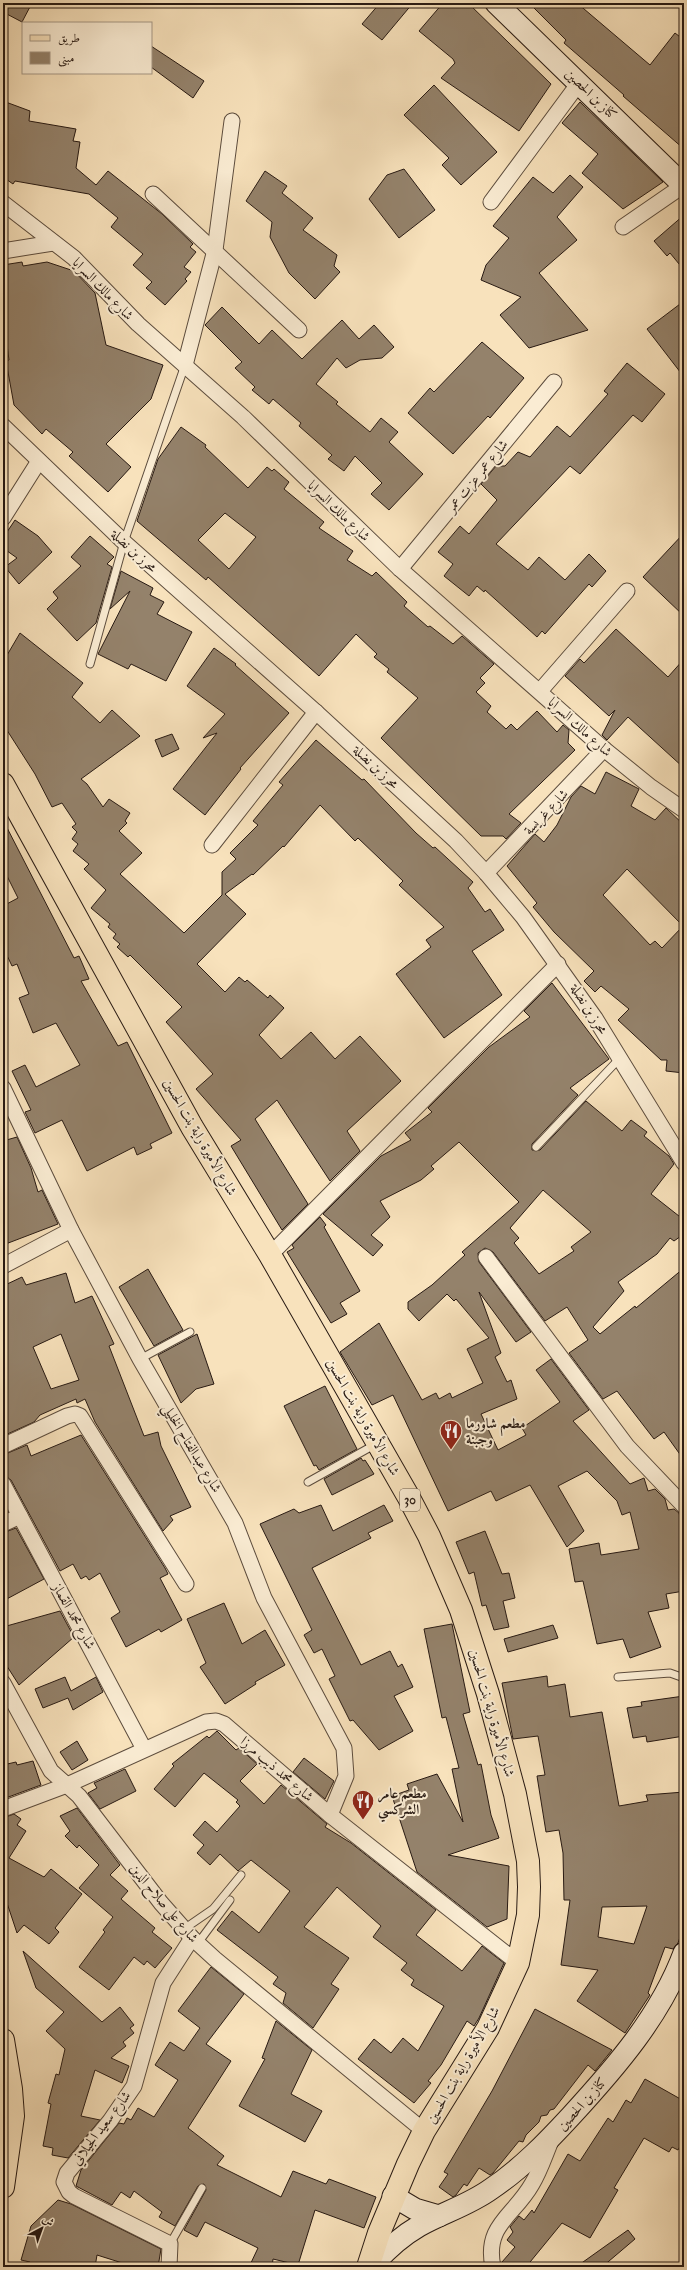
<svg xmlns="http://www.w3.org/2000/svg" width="687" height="2270" viewBox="0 0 687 2270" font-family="'IM FELL Double Pica',Amiri,serif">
  <rect width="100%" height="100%" fill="#f8e2bc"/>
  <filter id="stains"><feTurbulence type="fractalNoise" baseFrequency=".005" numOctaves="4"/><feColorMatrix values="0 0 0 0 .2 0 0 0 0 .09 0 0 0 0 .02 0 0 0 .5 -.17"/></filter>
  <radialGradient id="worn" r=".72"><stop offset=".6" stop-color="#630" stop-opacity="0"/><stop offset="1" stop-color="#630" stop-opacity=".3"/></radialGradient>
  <g fill="#94826b" stroke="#281a13" fill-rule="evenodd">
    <polygon points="3,3 32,3 22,22 3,12"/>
    <polygon points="380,3 413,3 382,40 362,24"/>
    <polygon points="443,3 468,3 551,84 519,131 441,78 455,63 453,59 419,31"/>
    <polygon points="529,3 577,3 650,65 675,33 684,40 684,149 623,96 624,95 564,43 566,40"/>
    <polygon points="151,46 204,81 193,98 151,67"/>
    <polygon points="434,85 497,152 461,185 442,165 449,158 404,115"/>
    <polygon points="3,101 30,111 29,121 76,129 73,141 80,142 76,168 96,185 108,171 162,214 193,244 190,247 196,252 184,267 191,272 185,279 187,281 165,305 146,288 152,282 133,265 143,254 111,227 118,218 89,194 15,181 13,184 3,177"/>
    <polygon points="580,102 663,182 623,209 582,173 598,154 562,123"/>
    <polygon points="404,169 435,210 399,238 369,199 387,175"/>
    <polygon points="265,171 287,186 282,193 313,218 303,230 337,255 334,266 340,272 315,299 289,273 270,237 272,222 246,201"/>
    <polygon points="570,175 583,187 557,217 577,240 539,273 588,330 529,348 500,315 521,297 481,280 486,265 509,238 493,226 533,177 553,193"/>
    <polygon points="684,215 684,270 670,253 667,256 654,241"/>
    <polygon points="22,262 23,266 47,262 74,271 95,293 106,345 163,365 151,399 106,444 131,467 108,492 69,456 73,452 46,429 42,434 14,405 6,361 9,360 3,314 3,265"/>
    <polygon points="684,301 684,377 647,329"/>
    <polygon points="222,307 259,344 272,330 302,359 342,320 359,339 374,325 394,347 382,358 360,360 346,368 337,358 316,384 338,402 336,404 370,432 381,418 398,432 389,442 423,474 389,510 371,494 382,483 355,456 344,471 328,459 332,455 299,426 301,423 273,399 269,404 252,390 255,387 235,368 242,362 205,325"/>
    <polygon points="482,342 524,378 490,418 488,416 453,454 408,413 430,388 434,392"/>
    <polygon points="627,363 665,394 642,422 633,415 580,474 570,466 496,544 528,570 539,557 565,580 589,554 606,571 592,587 589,584 545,634 542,631 537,637 485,590 484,592 477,586 469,596 444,576 453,564 438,552 460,526 469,534 497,500 481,484 496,466 505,466 518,452 530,457 557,426 570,437 608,394 604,391"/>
    <path d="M181,427L206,445L205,447L248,488L267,467L272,471L274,469L289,482L284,489L324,522L319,528L353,551L347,560L372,576L376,572L407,602L404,606L428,627L430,626L453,644L462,636L494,664L480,678L485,683L476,692L491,706L487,712L506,729L511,724L517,730L537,711L557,732L563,725L569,730L568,743L575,750L509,814L521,823L506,839L503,836H481L381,738L418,698L387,672L389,669L374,657L377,654L356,634L319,676L208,577L206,580L137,521L158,459ZM225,513L256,537L229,569L198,540Z"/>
    <polygon points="15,520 38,536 52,552 19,584 5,567 17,558 3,548 3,538"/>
    <polygon points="684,533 684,616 643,577"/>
    <polygon points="90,536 114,557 107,564 112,567 96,623 77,641 47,609 58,598 53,592 81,566 71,557"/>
    <polygon points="121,571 153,588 150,595 164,602 157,614 192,632 166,681 131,664 128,669 98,654 130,591 110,609"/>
    <polygon points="616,629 668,677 684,659 684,768 628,717 607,740 602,735 615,710 609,716 565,676 580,659 584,663"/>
    <polygon points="20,633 83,683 72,697 100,723 112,710 140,736 81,779 87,784 103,807 109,799 130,813 125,821 127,823 119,831 142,853 120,874 184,933 222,895 222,872 236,859 230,853 258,825 253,821 283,785 279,782 316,740 362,780 364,779 416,833 433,848 435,847 473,882 468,888 485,912 490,909 504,930 472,951 502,995 444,1038 396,974 431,947 426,940 444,927 399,885 403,881 358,838 355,841 320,805 284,847 283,846 253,875 252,874 225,894 246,914 197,964 225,992 239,977 245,982 247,980 268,998 270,995 284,1008 259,1035 281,1059 311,1032 335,1059 360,1036 401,1081 347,1131 360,1151 330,1181 277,1100 255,1119 308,1204 282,1230 231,1146 241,1140 196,1089 213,1074 166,1022 182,1007 130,955 128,957 117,947 120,944 113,938 116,934 108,927 110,924 91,908 106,890 84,869 89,864 73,851 78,844 72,839 77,832 72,827 76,824 62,803 52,807 35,774 3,724 3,662"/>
    <polygon points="214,648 236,664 235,665 289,713 240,768 241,769 205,815 173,789 217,733 203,738 225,714 187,686"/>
    <polygon points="172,734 179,749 162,757 155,740"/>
    <path d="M606,772L639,789L631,806L655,820L666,808L684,825V1073L666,1071L667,1060H661L618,1020L629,1009L601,986L595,992L584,981L594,971L554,932L533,907L537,903L507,866L535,834L544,842L557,825L571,797L581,786L595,794ZM627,869L683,926L662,948L655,941L650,945L603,895Z"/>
    <polygon points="3,820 74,958 79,956 89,979 81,981 118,1046 127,1042 172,1133 150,1144 152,1148 137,1155 134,1147 87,1171 62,1120 35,1133 25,1112 31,1110 12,1071 25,1065 36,1087 80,1065 56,1023 33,1033 19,998 29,994 17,964 12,966 3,947 3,906 18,898 3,868"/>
    <path d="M552,983L609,1059L570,1088L578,1095L532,1144V1150H540L586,1101L622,1131L631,1120L647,1132L644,1136L669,1156L674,1164L651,1194L684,1220V1234L674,1241L670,1238L657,1254L618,1282L624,1291L593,1327L600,1334L635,1306L636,1308L684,1268V1460L664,1432L654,1439L617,1391L603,1399L569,1353L588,1340L567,1307L545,1321L493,1252L485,1248L478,1253L479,1262L531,1332L516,1342L479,1292L501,1353L495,1357L507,1382L511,1380L517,1399L481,1414L498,1450L526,1435L522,1428L560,1402L536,1370L551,1359L589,1410L573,1421L630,1484L644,1478L648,1491L655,1489L665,1499L668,1510L674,1509L679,1513L684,1532V1591L666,1594L669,1608L648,1612L661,1647L630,1658L623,1639L597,1644L583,1581L575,1582L569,1549L599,1543L601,1555L639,1549L630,1512L622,1515L617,1501L587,1471L558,1486L584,1531L567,1547L530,1485L496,1501L491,1491L448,1511L393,1395L372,1405L340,1352L379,1323L422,1400L436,1393L439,1399L450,1393L452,1398L483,1383L467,1349L489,1338L456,1299L454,1301L447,1294L419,1321L408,1309V1302L432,1285L465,1255L462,1252L519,1202L459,1142L431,1166L434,1169L421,1180L380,1201L390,1217L371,1235L383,1245L373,1256L323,1214L381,1156L411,1140L405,1133L432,1112L428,1108L489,1047L530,1017L524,1011ZM543,1190L591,1232L571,1247L574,1251L539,1274L514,1243L519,1238L510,1228Z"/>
    <polygon points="17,1137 31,1168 38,1192 42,1190 58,1224 3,1245 3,1141"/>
    <polygon points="320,1217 326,1225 324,1227 360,1291 340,1303 347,1314 331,1323 287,1252 294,1248 292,1245"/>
    <polygon points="148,1269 183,1330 154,1346 119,1287"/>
    <path d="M66,1273L75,1303L92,1296L114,1344L109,1346L144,1436L158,1432L161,1446L191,1507L170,1516L173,1520L163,1531L95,1422L85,1399L77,1403L76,1399L40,1415L34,1422L3,1436V1286L22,1277L26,1285ZM61,1334L79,1380L51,1389L33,1347Z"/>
    <polygon points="197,1334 214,1384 196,1389 181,1403 158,1355"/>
    <polygon points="325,1386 357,1449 319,1470 316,1465 314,1466 284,1406"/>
    <polygon points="81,1435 165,1568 168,1574 160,1578 182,1620 161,1632 159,1629 126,1647 111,1618 120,1612 100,1573 89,1580 86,1576 81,1579 73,1564 60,1571 11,1480 3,1475 3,1455 27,1445 31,1456"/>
    <polygon points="361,1458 363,1461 365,1460 374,1474 332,1495 324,1479"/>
    <polygon points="321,1505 333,1531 384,1505 393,1521 368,1533 371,1538 312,1568 361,1665 390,1651 398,1667 402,1664 413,1687 394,1696 413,1731 379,1750 353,1720 350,1721 329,1679 335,1676 322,1649 314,1653 304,1635 312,1630 260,1524 294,1509 299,1513"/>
    <polygon points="16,1528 44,1579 3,1601 3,1533"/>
    <polygon points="485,1531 502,1574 509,1573 515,1598 503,1601 509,1627 494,1630 486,1605 482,1606 474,1572 469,1574 456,1542"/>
    <polygon points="224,1603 242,1644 265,1630 285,1665 255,1682 256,1684 225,1704 200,1667 206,1663 187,1619"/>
    <polygon points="60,1611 74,1637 19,1685 3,1660 3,1627"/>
    <polygon points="452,1624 470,1712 463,1714 478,1765 481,1764 491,1815 499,1838 448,1855 509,1866 507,1919 487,1927 417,1872 392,1796 409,1790 407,1784 437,1774 463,1822 452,1769 459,1768 446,1717 442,1718 424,1629"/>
    <polygon points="553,1625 558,1638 508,1652 504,1639"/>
    <path d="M547,1676L548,1687L565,1684L570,1717L602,1712L619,1806L648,1801L646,1795L684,1792V1926L678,1943L673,1949L665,1947L648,1993L650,1995L625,2033L577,2001L598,1970L561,1965L570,1900H564L563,1853L559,1830L546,1832L537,1776L545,1775L538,1736L513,1739L502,1683ZM647,1906L634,1944L598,1937L602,1907Z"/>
    <polygon points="65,1677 71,1691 96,1677 103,1692 73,1710 68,1698 43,1708 35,1689"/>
    <polygon points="684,1696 684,1736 647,1742 646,1736 633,1738 627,1708 642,1706 641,1702"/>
    <polygon points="217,1731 236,1750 239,1748 257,1764 240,1781 264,1804 281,1785 327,1824 325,1827 351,1843 436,1910 416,1935 462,1971 482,1946 504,1963 479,2018 474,2026 467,2021 441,2065 428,2081 431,2083 414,2103 358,2059 374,2039 391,2053 403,2038 418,2051 444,2006 411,1985 414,1980 401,1970 407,1963 373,1937 381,1926 337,1887 304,1927 349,1958 331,1984 339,1989 313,2028 283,2003 286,1993 273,1984 278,1977 217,1930 232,1911 259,1933 290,1891 251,1860 238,1871 220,1854 210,1865 197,1853 204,1845 193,1835 205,1821 217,1832 240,1806 236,1802 238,1800 204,1773 175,1807 154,1789 174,1766 172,1764 207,1736 209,1738"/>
    <polygon points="77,1741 88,1760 72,1770 60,1752"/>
    <polygon points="304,1758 334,1781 325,1799 293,1772"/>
    <polygon points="33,1761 41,1785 3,1799 3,1765 16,1762 17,1765"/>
    <polygon points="125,1769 136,1791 100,1809 88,1793 97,1788 94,1783"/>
    <polygon points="77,1808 120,1865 110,1875 128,1891 121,1899 155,1928 152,1932 172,1948 155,1968 147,1961 144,1965 134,1957 109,1990 79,1967 105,1932 103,1930 113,1917 79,1888 99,1865 79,1845 77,1848 65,1836 70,1831 60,1816"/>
    <polygon points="14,1814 21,1819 17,1825 26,1831 9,1858 44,1877 51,1869 82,1894 55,1928 59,1932 49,1944 24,1925 17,1933 3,1891 3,1818"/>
    <polygon points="23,1951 102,2022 120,2007 134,2025 130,2028 134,2033 123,2042 126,2046 111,2058 129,2066 122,2083 95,2070 81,2116 100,2120 68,2158 52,2155 53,2148 43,2146 51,2104 48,2103 56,2074 59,2075 65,2049 46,2031 64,2012 36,1988"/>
    <polygon points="211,1967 244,1994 206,2044 231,2061 188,2128 224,2156 217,2165 281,2197 293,2171 326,2184 329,2179 376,2197 364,2228 315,2210 298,2265 273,2259 272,2267 249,2267 258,2248 205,2222 197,2237 184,2230 206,2190 204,2184 198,2186 175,2226 159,2217 162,2212 134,2191 130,2198 121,2192 112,2205 76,2186 81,2170 119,2123 124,2124 127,2118 131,2120 138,2108 154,2117 178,2080 155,2065 170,2042 184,2051 200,2028 178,2011"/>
    <polygon points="535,2009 612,2050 595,2071 588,2065 554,2109 550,2110 547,2115 541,2116 539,2122 526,2135 523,2142 519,2141 493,2173 490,2175 479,2168 467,2186 464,2184 456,2195 453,2197 439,2187 448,2174 444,2172 492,2091"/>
    <polygon points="276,2021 312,2050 291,2094 322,2111 305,2142 239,2106 265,2059 262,2058"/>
    <polygon points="645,2079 684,2101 684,2139 678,2150 672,2147 669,2152 644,2138 614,2188 618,2190 590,2238 562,2223 526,2267 502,2267 502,2262 515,2247 507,2240 513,2232 510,2227 519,2216 524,2220 532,2210 534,2213 568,2154 580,2161 608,2118 613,2122 626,2100 631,2103"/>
    <polygon points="58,2200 71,2204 161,2249 158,2267 135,2267 97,2255 95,2267 28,2267 30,2262 21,2260 31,2226"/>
    <polygon points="628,2230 635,2239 602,2267 576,2267"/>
  </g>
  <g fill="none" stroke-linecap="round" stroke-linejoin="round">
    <g stroke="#5c4c3d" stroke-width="9">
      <g id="lane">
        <polyline points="90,664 124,542 185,365"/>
        <polyline points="536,1147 620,1058"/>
        <polyline points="140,1359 190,1332"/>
        <polyline points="308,1482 376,1444"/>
        <polyline points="618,1677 670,1673 684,1678"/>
        <polyline points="184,1929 213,1909 241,1875"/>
        <polyline points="198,1943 230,1900"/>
        <polyline points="170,2244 202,2188"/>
      </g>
    </g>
    <g stroke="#5c4c3d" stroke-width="17">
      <g id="street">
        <polyline points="153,194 299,330"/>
        <polyline points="491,202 579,83"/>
        <polyline points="3,203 74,258 138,324 243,417 400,569 604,749 651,787 684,810"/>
        <polyline points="623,227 684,185"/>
        <polyline points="3,251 53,243"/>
        <polyline points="185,365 215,250 232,121"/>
        <polyline points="3,426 124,542 316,712 456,841 486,873 523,917 595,1018 684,1163"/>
        <polyline points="3,518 39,461"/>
        <polyline points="400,569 554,382"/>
        <polyline points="540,691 627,591"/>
        <polyline points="212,845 316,712"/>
        <polyline points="486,873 604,749"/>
        <polyline points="3,1088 71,1230 140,1359 235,1523 264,1598 344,1748 346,1776 330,1815"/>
        <polyline points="270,1255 558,964"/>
        <polyline points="486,1257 627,1446 684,1506"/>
        <polyline points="3,1266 71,1230"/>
        <polyline points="3,1446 67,1416 75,1414 80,1416 186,1584"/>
        <polyline points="3,1484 144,1749"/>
        <polyline points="3,1524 20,1516"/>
        <polyline points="3,1683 51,1771 79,1796 161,1903 192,1938 215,1959 424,2131"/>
        <polyline points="3,1809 67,1785 206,1722 216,1721 224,1724 330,1815 518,1963"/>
        <polyline points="169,2267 170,2244 74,2196 69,2192 64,2182 67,2173 110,2121 134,2086 163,1983 192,1938"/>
        <path d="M493,2267C484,2225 514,2216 532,2184C540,2171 545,2155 551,2141"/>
      </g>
    </g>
    <g stroke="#281a13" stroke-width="23">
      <g id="secondary">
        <polyline points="496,3 684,186"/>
        <polyline points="393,2196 415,2209 439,2216"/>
        <path d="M371,2267C385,2251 400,2237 419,2226C442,2213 469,2205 491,2189C521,2169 547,2142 571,2116C616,2067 661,2015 684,1953"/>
      </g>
    </g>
    <g stroke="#281a13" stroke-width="24">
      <g id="primary">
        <polyline points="3,784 192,1127 270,1255 408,1496 429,1536 461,1610 488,1694 515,1794 528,1861 529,1887 528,1915 518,1963 488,2028 424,2131 408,2164 379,2233 368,2267"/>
        <polyline points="3,2040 11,2089 13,2116 3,2187"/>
      </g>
    </g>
    <use href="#lane" stroke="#faecd3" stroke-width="7"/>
    <use href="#street" stroke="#faecd3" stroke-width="15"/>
    <use href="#secondary" stroke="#faecd3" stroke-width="21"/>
    <use href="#primary" stroke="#f8e2bc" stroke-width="22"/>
  </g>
  <defs>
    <g id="restaurant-pin" transform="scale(1.15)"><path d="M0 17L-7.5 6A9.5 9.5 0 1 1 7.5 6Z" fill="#8f2418" stroke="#faecd3"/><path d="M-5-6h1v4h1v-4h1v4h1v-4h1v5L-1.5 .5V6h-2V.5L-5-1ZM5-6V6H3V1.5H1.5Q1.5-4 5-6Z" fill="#fff"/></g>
  </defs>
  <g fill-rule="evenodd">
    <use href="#restaurant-pin" x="451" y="1431"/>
    <use href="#restaurant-pin" x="363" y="1801"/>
  </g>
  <g text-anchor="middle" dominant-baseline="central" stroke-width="4" stroke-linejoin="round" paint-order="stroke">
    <rect fill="#faecd3" stroke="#67594d" stroke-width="1" x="400" y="1489" width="20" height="22" rx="3"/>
    <g font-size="13" font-weight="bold" fill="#281a13">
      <text x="410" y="1500">30</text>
    </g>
    <g font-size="14" fill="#281a13" stroke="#faecd3">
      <text transform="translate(591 94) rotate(44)">كناز بن الحصين</text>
      <text transform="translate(103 289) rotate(46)">شارع مالك السرايا</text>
      <text transform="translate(477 476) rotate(-51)">شارع عمر عزت عمر</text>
      <text transform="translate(339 511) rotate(44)">شارع مالك السرايا</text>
      <text transform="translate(134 551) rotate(42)">محرز بن نضلة</text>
      <text transform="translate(580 727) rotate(42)">شارع مالك السرايا</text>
      <text transform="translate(376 767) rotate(43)">محرز بن نضلة</text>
      <text transform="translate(546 812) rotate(-46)">شارع غريسة</text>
      <text transform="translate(589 1009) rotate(57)">محرز بن نضلة</text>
      <text transform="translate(200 1137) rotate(60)">شارع الأميرة راية بنت الحسين</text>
      <text transform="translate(363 1417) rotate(60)">شارع الأميرة راية بنت الحسين</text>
      <text transform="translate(192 1448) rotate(59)">شارع عبدالفتاح الخليلي</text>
      <text transform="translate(74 1616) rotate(61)">شارع محمد القماز</text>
      <text transform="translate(492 1713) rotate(74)">شارع الأميرة راية بنت الحسين</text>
      <text transform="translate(277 1769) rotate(41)">شارع محمد ذيب مرزا</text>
      <text transform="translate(164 1903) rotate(50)">شارع علي صلاح الدين</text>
      <text transform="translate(463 2065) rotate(-60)">شارع الأميرة راية بنت الحسين</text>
      <text transform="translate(582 2104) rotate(-48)">كناز بن الحصين</text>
      <text transform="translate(101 2128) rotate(-53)">شارع سعيد الجيلاني</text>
    </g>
    <g font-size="14" font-weight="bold" fill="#281a13" stroke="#faecd3" text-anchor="start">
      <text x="466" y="1423">مطعم شاورما<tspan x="466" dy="16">وجبنة</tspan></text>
      <text x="378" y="1793">مطعم عامر<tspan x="378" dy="16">الشركسي</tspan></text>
    </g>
  </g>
  <rect width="687" height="2270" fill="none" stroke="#f8e2bc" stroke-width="16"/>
  <rect x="4" y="4" width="679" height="2262" fill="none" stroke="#281a13" stroke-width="2"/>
  <rect x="8" y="8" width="671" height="2254" fill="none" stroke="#281a13"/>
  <rect x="22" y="22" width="130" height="52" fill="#faecd3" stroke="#a69886"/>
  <rect x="30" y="35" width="20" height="6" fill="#f8e2bc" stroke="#a69886"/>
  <text x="58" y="42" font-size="12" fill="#281a13">طريق</text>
  <rect x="30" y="52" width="20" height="12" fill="#94826b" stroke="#a69886"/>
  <text x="58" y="62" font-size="12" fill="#281a13">مبنى</text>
  <g transform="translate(42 2228) rotate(41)" stroke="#faecd3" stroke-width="3" paint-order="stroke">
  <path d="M0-3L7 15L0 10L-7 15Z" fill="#281a13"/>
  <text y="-6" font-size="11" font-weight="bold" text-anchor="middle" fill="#281a13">ش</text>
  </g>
  <rect width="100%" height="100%" filter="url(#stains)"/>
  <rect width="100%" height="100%" fill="url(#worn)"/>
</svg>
